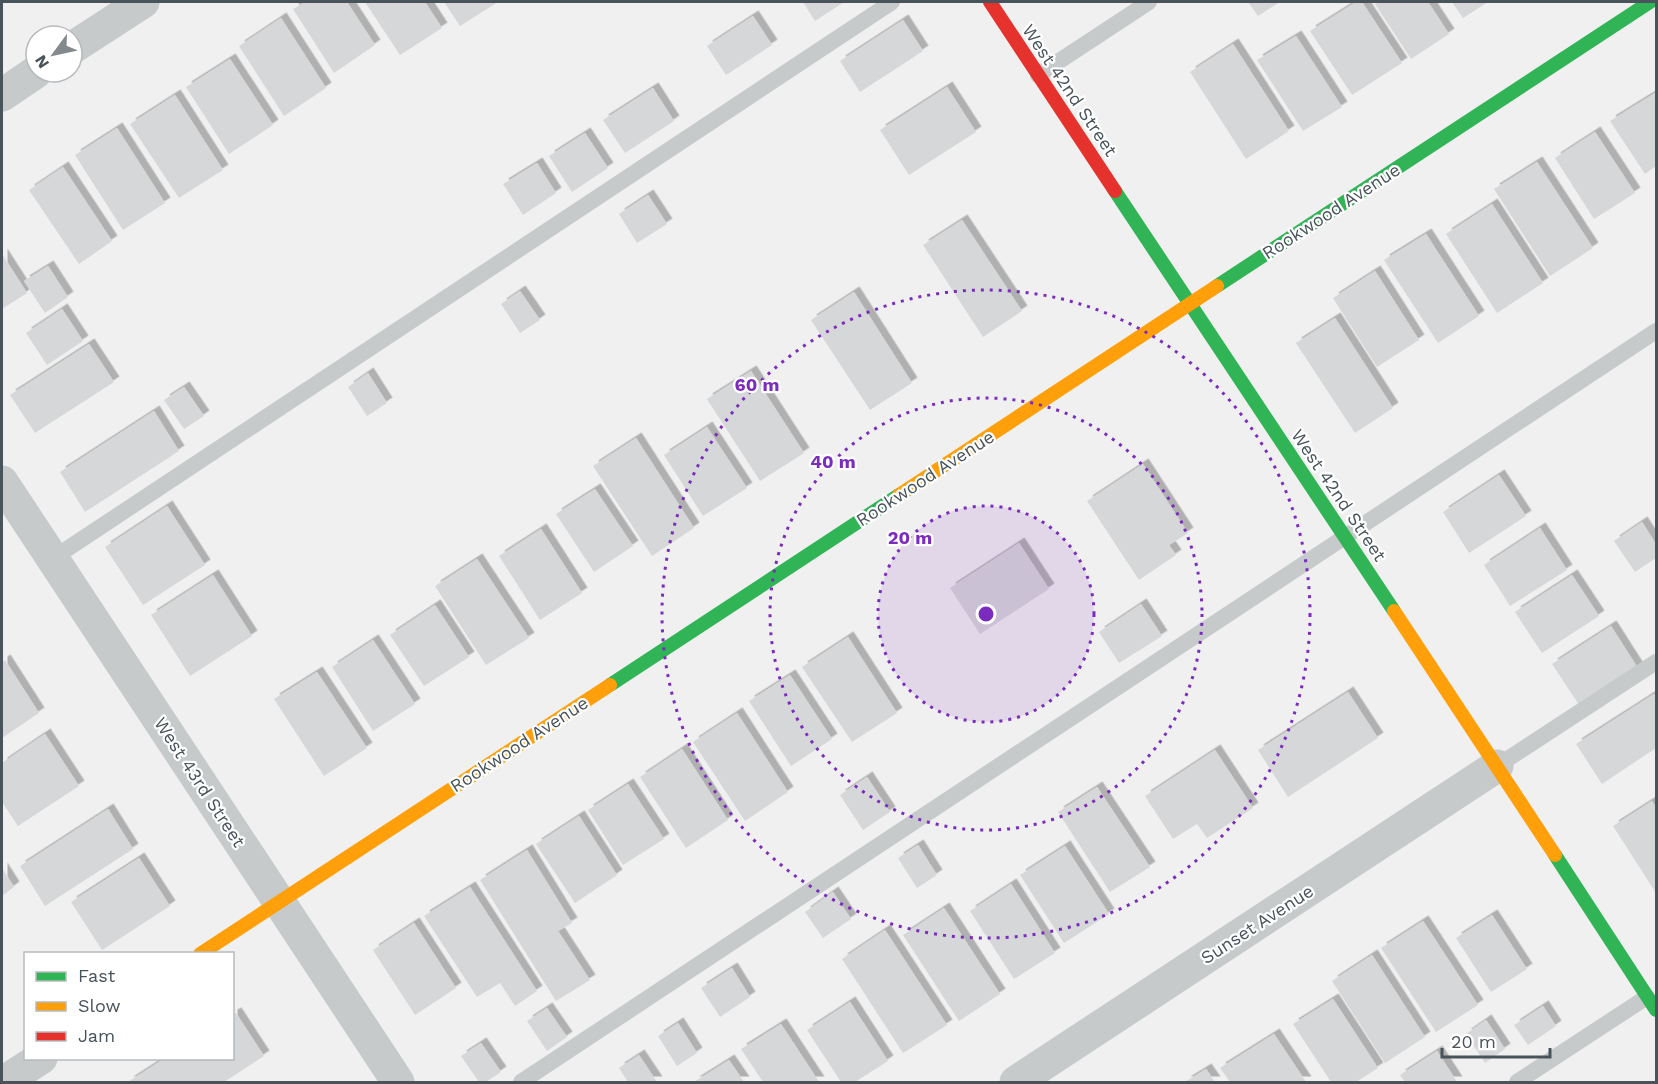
<svg xmlns="http://www.w3.org/2000/svg" width="1658" height="1084" viewBox="0 0 1658 1084" font-family="'Work Sans',sans-serif">
  <defs>
    <filter id="shadow"><feDropShadow dx="5.5" dy="-5.5" stdDeviation="0" flood-color="#0004"/></filter>
  </defs>
  <rect width="100%" height="100%" fill="#f0f0f0"/>
  <g fill="#d6d7d8" filter="url(#shadow)">
    <polygon points="305,2 347,2 375,45 334,73 293,9"/>
    <polygon points="365,2 425,2 442,28 400,55"/>
    <polygon points="444,2 498,2 460,26"/>
    <polygon points="803,2 844,2 815,21"/>
    <polygon points="1248,2 1280,2 1258,16"/>
    <polygon points="1356,2 1362,2 1402,63 1352,95 1310,31"/>
    <polygon points="1379,2 1428,2 1449,34 1411,59 1375,4"/>
    <polygon points="1452,2 1488,2 1463,18"/>
    <polygon points="753,16 772,45 726,75 707,46"/>
    <polygon points="281,18 326,88 284,116 239,46"/>
    <polygon points="903,20 923,51 860,92 840,61"/>
    <polygon points="1296,36 1342,107 1303,131 1257,60"/>
    <polygon points="1233,44 1289,131 1246,159 1190,72"/>
    <polygon points="230,59 273,125 229,154 186,87"/>
    <polygon points="947,87 976,132 909,175 880,130"/>
    <polygon points="653,88 674,121 625,153 603,120"/>
    <polygon points="1655,93 1656,95 1656,166 1645,174 1610,121"/>
    <polygon points="175,95 223,170 179,198 130,124"/>
    <polygon points="117,128 165,203 123,230 75,155"/>
    <polygon points="1595,132 1635,193 1594,219 1555,158"/>
    <polygon points="585,133 608,168 572,192 549,156"/>
    <polygon points="1537,162 1593,248 1550,276 1494,189"/>
    <polygon points="537,163 556,193 523,215 503,184"/>
    <polygon points="63,167 112,241 79,264 29,190"/>
    <polygon points="648,195 667,224 637,243 619,214"/>
    <polygon points="1492,204 1543,283 1497,313 1446,234"/>
    <polygon points="962,220 1022,311 983,337 923,245"/>
    <polygon points="1426,234 1479,316 1438,343 1384,260"/>
    <polygon points="2,254 27,293 2,309"/>
    <polygon points="48,266 68,297 45,313 24,281"/>
    <polygon points="1375,271 1419,340 1377,367 1333,298"/>
    <polygon points="520,291 540,320 520,333 501,304"/>
    <polygon points="854,292 912,383 870,410 811,320"/>
    <polygon points="62,309 83,341 47,365 26,333"/>
    <polygon points="1335,318 1393,408 1355,433 1296,343"/>
    <polygon points="89,344 114,382 35,433 10,395"/>
    <polygon points="751,371 804,453 760,481 707,399"/>
    <polygon points="368,373 387,403 367,416 348,387"/>
    <polygon points="184,387 204,416 184,429 164,400"/>
    <polygon points="154,411 179,451 85,512 60,472"/>
    <polygon points="707,427 747,488 703,516 664,455"/>
    <polygon points="636,438 694,528 652,556 593,466"/>
    <polygon points="1143,464 1188,533 1169,545 1176,555 1139,580 1087,501"/>
    <polygon points="1499,475 1526,516 1469,553 1443,512"/>
    <polygon points="595,489 633,546 594,572 556,514"/>
    <polygon points="167,506 205,565 143,605 105,547"/>
    <polygon points="1642,522 1656,544 1656,558 1635,572 1614,541"/>
    <polygon points="1540,528 1567,570 1510,606 1484,565"/>
    <polygon points="541,529 582,593 540,620 499,556"/>
    <polygon points="1019,543 1049,589 980,634 950,588"/>
    <polygon points="477,559 529,638 486,665 435,586"/>
    <polygon points="213,575 252,636 190,676 151,615"/>
    <polygon points="1572,575 1599,616 1542,653 1515,612"/>
    <polygon points="1141,604 1162,636 1119,663 1099,632"/>
    <polygon points="435,605 469,657 424,686 390,635"/>
    <polygon points="1611,626 1639,670 1581,708 1552,664"/>
    <polygon points="848,637 897,713 852,742 802,667"/>
    <polygon points="373,640 415,704 373,731 332,667"/>
    <polygon points="5,660 39,713 2,738 2,662"/>
    <polygon points="317,672 367,748 324,776 274,699"/>
    <polygon points="790,675 832,739 791,766 749,701"/>
    <polygon points="1348,692 1378,738 1288,797 1258,750"/>
    <polygon points="1654,694 1656,697 1656,748 1602,784 1576,744"/>
    <polygon points="737,713 788,792 745,821 693,742"/>
    <polygon points="45,734 79,786 18,826 2,802 2,763"/>
    <polygon points="682,749 728,820 686,848 640,777"/>
    <polygon points="1215,750 1253,808 1207,838 1197,824 1173,839 1145,796"/>
    <polygon points="867,777 890,812 863,830 840,795"/>
    <polygon points="628,784 664,839 623,865 588,810"/>
    <polygon points="1097,787 1150,867 1110,892 1058,812"/>
    <polygon points="1652,801 1656,808 1656,893 1613,826"/>
    <polygon points="108,809 133,849 45,906 20,866"/>
    <polygon points="579,816 617,875 575,903 536,844"/>
    <polygon points="918,845 937,875 917,888 898,858"/>
    <polygon points="1065,846 1109,914 1064,943 1020,875"/>
    <polygon points="527,850 572,923 558,931 590,980 556,1001 480,880"/>
    <polygon points="139,858 170,906 102,950 71,902"/>
    <polygon points="2,868 14,887 2,896"/>
    <polygon points="1011,884 1055,953 1014,979 970,911"/>
    <polygon points="470,887 537,991 515,1006 500,983 477,997 424,916"/>
    <polygon points="833,892 851,919 823,938 805,912"/>
    <polygon points="944,908 1000,994 959,1021 903,935"/>
    <polygon points="1492,915 1527,969 1491,992 1456,938"/>
    <polygon points="1423,921 1478,1005 1436,1032 1381,948"/>
    <polygon points="414,923 456,988 415,1015 373,950"/>
    <polygon points="885,930 947,1025 903,1053 842,959"/>
    <polygon points="1372,955 1425,1037 1385,1063 1332,981"/>
    <polygon points="732,968 750,997 720,1017 701,988"/>
    <polygon points="1333,999 1378,1068 1356,1082 1331,1082 1293,1024"/>
    <polygon points="850,1002 888,1061 855,1082 841,1082 807,1030"/>
    <polygon points="1543,1006 1556,1026 1528,1045 1514,1025"/>
    <polygon points="547,1008 567,1037 547,1051 527,1021"/>
    <polygon points="236,1013 264,1056 224,1082 128,1082 165,1058 232,1058 232,1015"/>
    <polygon points="1486,1020 1505,1049 1485,1063 1466,1034"/>
    <polygon points="678,1023 697,1053 677,1066 658,1036"/>
    <polygon points="781,1024 819,1082 763,1082 741,1049"/>
    <polygon points="1274,1034 1306,1082 1230,1082 1220,1068"/>
    <polygon points="481,1043 501,1072 486,1082 479,1082 461,1056"/>
    <polygon points="1437,1051 1457,1082 1405,1082 1400,1075"/>
    <polygon points="639,1055 657,1082 628,1082 619,1068"/>
    <polygon points="729,1060 744,1082 694,1082"/>
    <polygon points="1206,1069 1215,1082 1185,1082"/>
  </g>
  <g fill="none" stroke-linecap="round" stroke-linejoin="round">
    <g stroke="#c7cacb" stroke-width="16">
      <polyline points="1038,75 1149,2"/>
      <polyline points="52,559 892,2"/>
      <polyline points="1497,766 1656,662"/>
      <polyline points="521,1082 1656,331"/>
      <polyline points="1517,1082 1647,997"/>
    </g>
    <g stroke="#c7cacb" stroke-width="33">
      <polyline points="72,48 143,2"/>
      <polyline points="2,95 36,72"/>
      <polyline points="2,482 398,1082"/>
      <polyline points="4,1082 41,1058"/>
      <polyline points="1016,1082 1497,766"/>
    </g>
    <g stroke="#30b455" stroke-width="14">
      <polyline points="1115,191 1394,611"/>
      <polyline points="1217,286 1650,2"/>
      <polyline points="610,685 899,495"/>
      <polyline points="1555,855 1656,1010"/>
    </g>
    <g stroke="#ff9f0a" stroke-width="14">
      <polyline points="899,495 1217,286"/>
      <polyline points="1394,611 1555,855"/>
      <polyline points="200,954 610,685"/>
    </g>
    <polyline stroke="#e5322d" stroke-width="14" points="990,2 1115,191"/>
  </g>
  <circle cx="986" cy="614" r="108" fill="#7b2cbf" fill-opacity=".12"/>
  <g fill="none" stroke="#7b2cbf" stroke-width="3" stroke-dasharray="3 6">
    <circle cx="986" cy="614" r="108"/>
    <circle cx="986" cy="614" r="216"/>
    <circle cx="986" cy="614" r="324"/>
  </g>
  <g text-anchor="middle" dominant-baseline="central" stroke-width="4.5" stroke-linejoin="round" paint-order="stroke">
    <g font-size="18" fill="#48535a" stroke="#fff">
      <text transform="translate(1070 90) rotate(56)">West 42nd Street</text>
      <text transform="translate(1331 211) rotate(-33)">Rookwood Avenue</text>
      <text transform="translate(925 478) rotate(-33)">Rookwood Avenue</text>
      <text transform="translate(1339 495) rotate(56)">West 42nd Street</text>
      <text transform="translate(519 744) rotate(-33)">Rookwood Avenue</text>
      <text transform="translate(200 782) rotate(57)">West 43rd Street</text>
      <text transform="translate(1257 924) rotate(-33)">Sunset Avenue</text>
    </g>
  </g>
  <circle cx="986" cy="614" r="9" fill="#7b2cbf" stroke="#fff" stroke-width="3"/>
  <g font-size="18" text-anchor="middle" font-weight="bold" fill="#7b2cbf" stroke="#fff" stroke-width="4.5" stroke-linejoin="round" paint-order="stroke">
    <text x="757" y="391">60 m</text>
    <text x="833" y="468">40 m</text>
    <text x="910" y="544">20 m</text>
  </g>
  <rect width="1658" height="1084" fill="none" stroke="#48535a" stroke-width="6"/>
  <rect x="24" y="952" width="210" height="108" fill="#ffffff" stroke="#b6babd" stroke-width="1.5"/>
  <rect x="36" y="972" width="30" height="9" fill="#30b455" stroke="#b6babd" stroke-width="1.5"/>
  <text x="78" y="982" font-size="18" fill="#48535a">Fast</text>
  <rect x="36" y="1002" width="30" height="9" fill="#ff9f0a" stroke="#b6babd" stroke-width="1.5"/>
  <text x="78" y="1012" font-size="18" fill="#48535a">Slow</text>
  <rect x="36" y="1032" width="30" height="9" fill="#e5322d" stroke="#b6babd" stroke-width="1.5"/>
  <text x="78" y="1042" font-size="18" fill="#48535a">Jam</text>
  <g transform="translate(54 54) rotate(237)"><circle r="28" fill="#ffffff" stroke="#b6babd" stroke-width="1.5"/>
  <path d="M0-4.5L10 22L0 15L-10 22Z" fill="#838a8e"/>
  <text y="-9" font-size="16" font-weight="bold" text-anchor="middle" fill="#48535a">N</text>
  </g>
  <path d="M1442 1048v9h108v-9" fill="none" stroke="#48535a" stroke-width="3"/>
  <text x="1451" y="1048" font-size="18" fill="#48535a" stroke="#ffffff" stroke-width="4.5" paint-order="stroke">20 m</text>
</svg>
